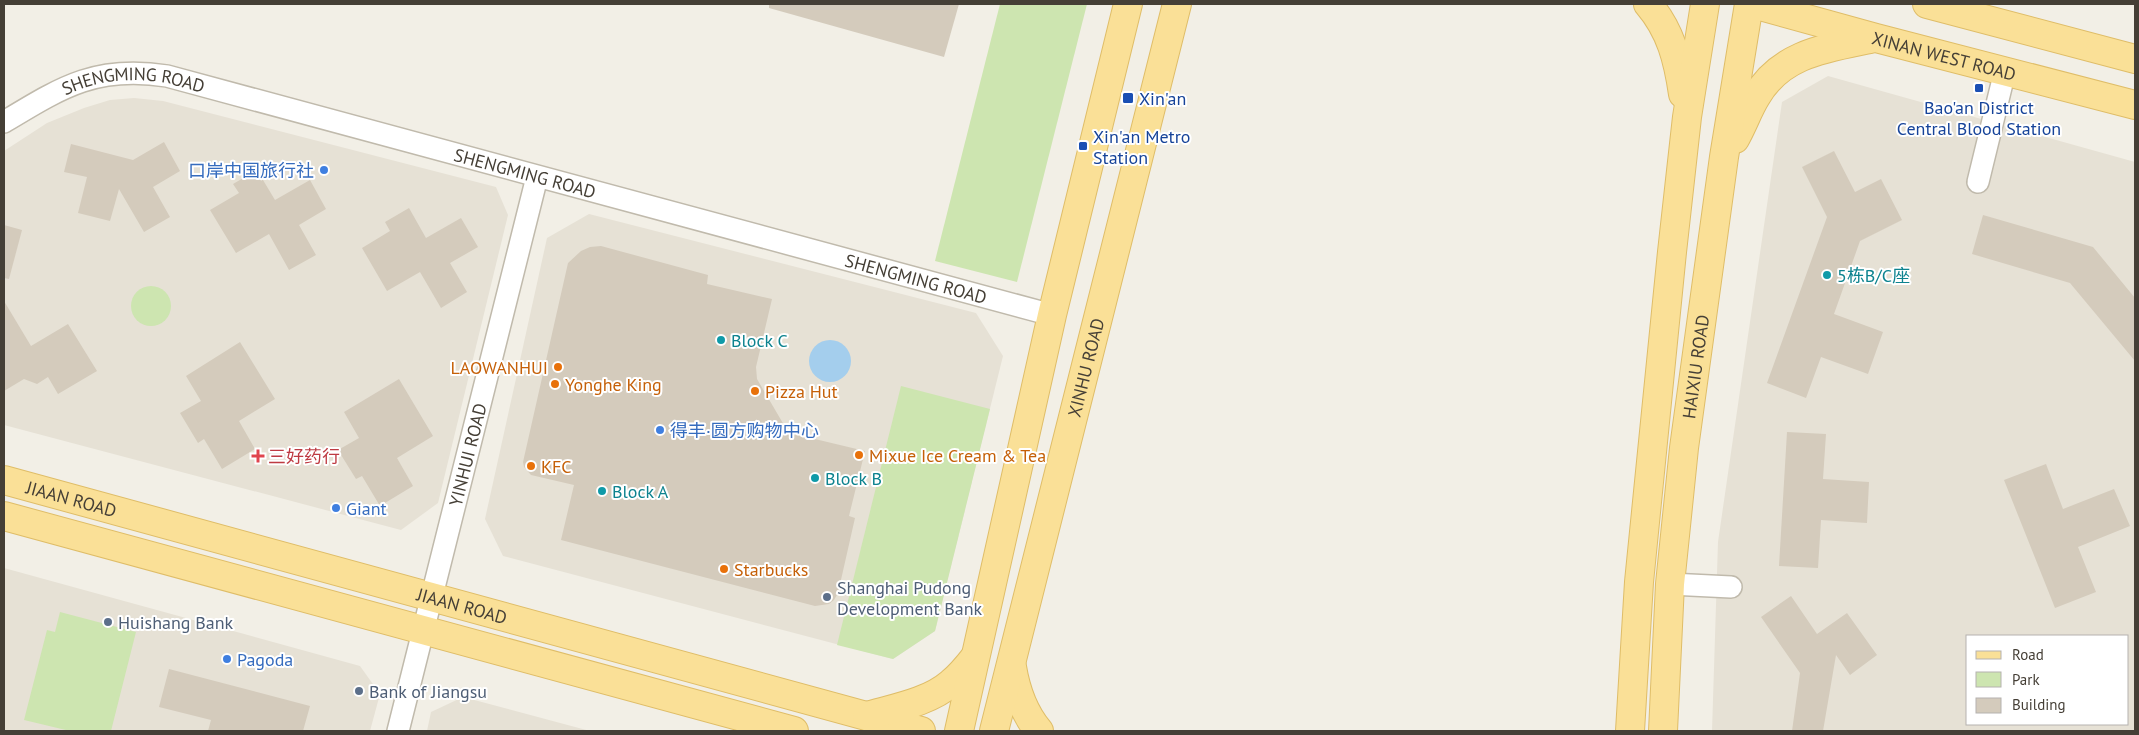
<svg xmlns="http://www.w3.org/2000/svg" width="2139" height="735" viewBox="0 0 2139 735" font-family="'PT Sans','Noto Sans SC',sans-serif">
  <rect width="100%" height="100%" fill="#f2efe6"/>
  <g fill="#e6e1d5" fill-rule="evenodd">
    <path d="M1828,76L2135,162V731H1712L1718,542L1782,102ZM1968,636H2128V724H1968Z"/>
    <polygon points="134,98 163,101 496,187 508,215 438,503 401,530 4,425 4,151 47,123 84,108 110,100"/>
    <polygon points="589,214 976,313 1003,356 935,631 893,659 503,556 485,519 547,238"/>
    <polygon points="4,568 360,666 380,694 370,731 4,731"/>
    <polygon points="463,697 590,731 427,731 431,712"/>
  </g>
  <g fill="#cde5b0">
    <polygon points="1000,4 1087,4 1017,282 935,261"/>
    <circle cx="151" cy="306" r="20"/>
    <polygon points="901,386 990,409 935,631 893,659 837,645"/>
    <polygon points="60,612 136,632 111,731 70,731 24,720 47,630 55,632"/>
  </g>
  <circle fill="#a4ceed" cx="830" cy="361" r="21"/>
  <g fill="#d4cbbc">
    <polygon points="769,4 959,4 944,57 769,8"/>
    <polygon points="164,142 180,171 153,187 170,217 144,232 119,189 110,221 78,213 87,177 64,172 71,144 133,160"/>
    <polygon points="1834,151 1855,192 1881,179 1902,220 1860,241 1834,314 1883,332 1868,374 1821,357 1806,398 1767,383 1827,217 1802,167"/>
    <polygon points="257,170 275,200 310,180 326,209 299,225 316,255 289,270 269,234 236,253 210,210 239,193 233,184"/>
    <polygon points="409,208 426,238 461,218 478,247 450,263 467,292 441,308 420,272 387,291 362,248 390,231 385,222"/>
    <polygon points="1983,215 2093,247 2135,298 2135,361 2070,283 1972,254"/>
    <polygon points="4,225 22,230 9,279 4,278"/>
    <polygon points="601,246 708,275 707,284 772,299 756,367 757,379 784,425 794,434 865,451 849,516 855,518 838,593 834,600 829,604 815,606 561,540 574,485 531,475 524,467 523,462 568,263 581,251 590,247"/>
    <polygon points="4,301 31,346 68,324 97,371 58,394 48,377 37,384 24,379 4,391"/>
    <polygon points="240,342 275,399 239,421 255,449 222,469 204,439 198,443 180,413 201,401 186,376"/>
    <polygon points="399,379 433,436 397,458 413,486 380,506 362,476 356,479 338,450 359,438 344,412"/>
    <polygon points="1787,432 1826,434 1823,479 1869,482 1867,523 1821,520 1818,568 1779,566"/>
    <polygon points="2046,464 2063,509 2114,489 2130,526 2078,547 2096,592 2055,608 2004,480"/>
    <polygon points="1791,596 1817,634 1847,613 1877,655 1850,675 1836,655 1823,731 1792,731 1800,673 1761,617"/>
    <polygon points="169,669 310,706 303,731 208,731 211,720 159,707"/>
  </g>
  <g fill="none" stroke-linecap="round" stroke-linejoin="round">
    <g stroke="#c0baac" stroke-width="24">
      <g id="minor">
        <path id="s1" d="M4,122C62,87 96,65 167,76L1052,315"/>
        <polyline points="1978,182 2005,71"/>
        <polyline points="1670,584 1731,587"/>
        <path id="s2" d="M398,731L537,177"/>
      </g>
    </g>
    <g stroke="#dfbd68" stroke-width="30">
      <g id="major">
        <path d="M1648,4C1671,31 1678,60 1683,94"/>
        <path id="s3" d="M1753,4L1876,38L2135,105"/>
        <polyline points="1927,4 2135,59"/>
        <path d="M1735,139C1743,125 1748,110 1756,97C1780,54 1826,48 1870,39"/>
        <path id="s4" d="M4,480L921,731"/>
        <polyline points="4,516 794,731"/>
        <path d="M1012,667C1016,691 1023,712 1039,731"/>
        <path d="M867,716C895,708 929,702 951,683C961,675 968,666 975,657"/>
        <polyline points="959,731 1052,315 1128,4"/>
        <path id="s5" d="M994,731L1177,4"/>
        <polyline points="1630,731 1639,582 1672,252 1687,117 1705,4"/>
        <path id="s6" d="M1663,731L1670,584L1684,448L1724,157L1749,4"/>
      </g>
    </g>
    <use href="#minor" stroke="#fff" stroke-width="21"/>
    <use href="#major" stroke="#fae097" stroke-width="28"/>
  </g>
  <g fill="#1a4fb4" stroke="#fff" stroke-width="2">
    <rect x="1974" y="83" width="10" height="10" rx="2.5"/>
    <rect x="1122" y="92" width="12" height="12" rx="2.5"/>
    <rect x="1078" y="141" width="10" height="10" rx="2.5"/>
  </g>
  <g fill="#3f7fe0" stroke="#fff" stroke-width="2">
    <circle cx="324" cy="170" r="5"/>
    <circle cx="660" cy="430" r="5"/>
    <circle cx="336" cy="508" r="5"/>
    <circle cx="227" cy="659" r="5"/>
  </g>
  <g fill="#0f9aa8" stroke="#fff" stroke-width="2">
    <circle cx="1827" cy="275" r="5"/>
    <circle cx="721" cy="340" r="5"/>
    <circle cx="815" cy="478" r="5"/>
    <circle cx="602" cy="491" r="5"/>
  </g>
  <g fill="#e8710a" stroke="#fff" stroke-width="2">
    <circle cx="558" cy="367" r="5"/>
    <circle cx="555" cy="384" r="5"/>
    <circle cx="755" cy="391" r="5"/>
    <circle cx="859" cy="455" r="5"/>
    <circle cx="531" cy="466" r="5"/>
    <circle cx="724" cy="569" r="5"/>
  </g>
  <path fill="#e0444e" stroke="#fff" stroke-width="2" d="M255.5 448.5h5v5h5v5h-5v5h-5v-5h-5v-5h5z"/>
  <g fill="#5c6f8a" stroke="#fff" stroke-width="2">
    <circle cx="827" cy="597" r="5"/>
    <circle cx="108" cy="622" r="5"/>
    <circle cx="359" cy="691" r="5"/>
  </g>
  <g text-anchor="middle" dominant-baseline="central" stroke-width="4" stroke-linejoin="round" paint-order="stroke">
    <g font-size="18" fill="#453f36" stroke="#fff">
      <text stroke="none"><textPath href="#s3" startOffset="198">XINAN WEST ROAD</textPath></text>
      <text stroke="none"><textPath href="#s1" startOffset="140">SHENGMING ROAD</textPath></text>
      <text stroke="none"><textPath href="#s1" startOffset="545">SHENGMING ROAD</textPath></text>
      <text stroke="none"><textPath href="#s1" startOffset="950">SHENGMING ROAD</textPath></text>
      <text stroke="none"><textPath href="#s6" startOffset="366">HAIXIU ROAD</textPath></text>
      <text stroke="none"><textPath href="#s5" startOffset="375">XINHU ROAD</textPath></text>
      <text stroke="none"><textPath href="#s2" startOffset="285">YINHUI ROAD</textPath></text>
      <text stroke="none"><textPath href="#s4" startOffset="70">JIAAN ROAD</textPath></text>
      <text stroke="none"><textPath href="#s4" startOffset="475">JIAAN ROAD</textPath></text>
    </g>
    <g font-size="18" fill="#164399" stroke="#fff" text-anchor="start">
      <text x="1139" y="98">Xin'an</text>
      <text x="1979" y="107" text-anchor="middle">Bao'an District<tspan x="1979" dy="21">Central Blood Station</tspan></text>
      <text x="1093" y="136">Xin'an Metro<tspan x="1093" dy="21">Station</tspan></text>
    </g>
    <g font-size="18" fill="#366cbe" stroke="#fff" text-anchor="start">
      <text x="314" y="170" text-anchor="end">口岸中国旅行社</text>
      <text x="670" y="430">得丰·圆方购物中心</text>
      <text x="346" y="508">Giant</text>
      <text x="237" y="659">Pagoda</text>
    </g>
    <g font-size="18" fill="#0d838f" stroke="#fff" text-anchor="start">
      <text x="1837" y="275">5栋B/C座</text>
      <text x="731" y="340">Block C</text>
      <text x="825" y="478">Block B</text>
      <text x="612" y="491">Block A</text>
    </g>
    <g font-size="18" fill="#c56008" stroke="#fff" text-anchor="start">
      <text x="548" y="367" text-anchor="end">LAOWANHUI</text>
      <text x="565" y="384">Yonghe King</text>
      <text x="765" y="391">Pizza Hut</text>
      <text x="869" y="455">Mixue Ice Cream &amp; Tea</text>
      <text x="541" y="466">KFC</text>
      <text x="734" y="569">Starbucks</text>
    </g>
    <g font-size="18" fill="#be3a42" stroke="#fff" text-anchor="start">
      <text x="268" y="456">三好药行</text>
    </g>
    <g font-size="18" fill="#4e5e75" stroke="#fff" text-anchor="start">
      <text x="837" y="587">Shanghai Pudong<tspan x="837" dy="21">Development Bank</tspan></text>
      <text x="118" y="622">Huishang Bank</text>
      <text x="369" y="691">Bank of Jiangsu</text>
    </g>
  </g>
  <rect width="2139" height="735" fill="none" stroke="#453f36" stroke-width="10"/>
  <rect x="1966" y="635" width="162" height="90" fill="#ffffff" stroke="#b5b2af"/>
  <rect x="1976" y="651" width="25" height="8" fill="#fae097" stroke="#b5b2af"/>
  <text x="2012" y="660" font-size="15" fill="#453f36">Road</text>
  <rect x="1976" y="672" width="25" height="15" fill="#cde5b0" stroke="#b5b2af"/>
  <text x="2012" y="685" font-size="15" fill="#453f36">Park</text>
  <rect x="1976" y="698" width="25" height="15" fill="#d4cbbc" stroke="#b5b2af"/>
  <text x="2012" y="710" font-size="15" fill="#453f36">Building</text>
</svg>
